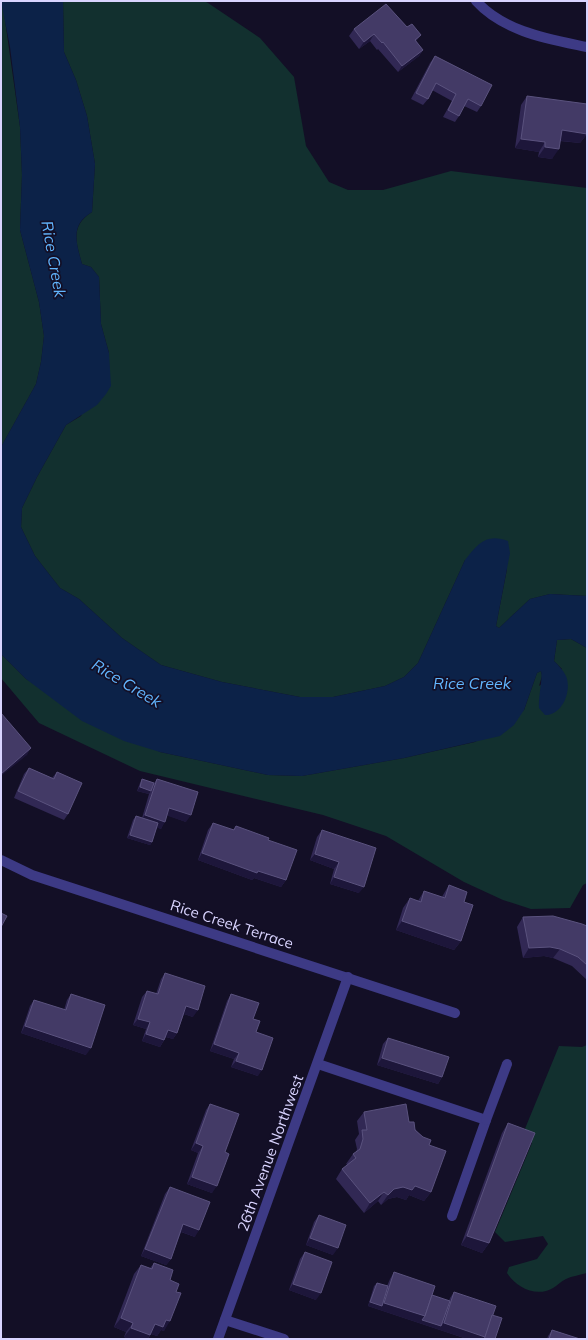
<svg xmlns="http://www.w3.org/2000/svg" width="588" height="1340" viewBox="0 0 588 1340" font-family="Mulish,sans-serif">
  <rect width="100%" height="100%" fill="#130f26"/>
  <g fill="#12302f">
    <path d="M63,1H204L208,3L260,38L294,77L306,146L329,182L348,190H383L451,171L587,188V596L550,594L530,599L499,628L496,626L507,569L465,560L418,663L404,677L385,686L333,697H300L222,682L161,665L122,638L79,599L60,588L35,556L21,527L22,508L37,477L66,425L81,416L109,353L101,324L99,277L91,267L82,264C76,242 70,226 92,212L95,164L87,116L76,80L64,52Z"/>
    <polygon points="1,3 3,6 20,127 22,175 20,230 39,302 44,336 41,362 36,384 1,447"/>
    <polygon points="571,639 587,648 587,883 583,885 570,908 531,909 503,900 464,882 386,836 323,815 140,771 39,723 1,678 1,654 26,679 160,752 268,775 302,776 404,758 475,742 524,710 537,673 541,671 542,676 539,686 562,669 554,661 557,640"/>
    <path d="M587,1045V1273C580,1275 572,1276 566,1279C561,1281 557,1286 553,1288C536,1298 516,1287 507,1273L509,1267L537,1259L548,1244L543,1236L505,1242L495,1232L532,1143L522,1136L559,1046L582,1047Z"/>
  </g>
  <path fill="#0c2248" d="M1,1H63L64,52L76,80L87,116L95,164L92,212C70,225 76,242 82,264L91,267L99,277L101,324L109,353L111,386L106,394L97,405L66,425L37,477L22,508L21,527L35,556L60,588L79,599L122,638L161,665L222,682L300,697H333L385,686L404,677L418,663L465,560C478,543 487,533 508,541L510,553L496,626L499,628L530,599L550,594L587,596V648L571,639L557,640L554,661C559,666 563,670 566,676C572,690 563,715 545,715L539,708C538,697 543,679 541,671L537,673L524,710L514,725L500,736L404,758L302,776L268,775L160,752L124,741L82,721L26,679L1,654V447L36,384L41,362L44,336L39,302L20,230L22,175L20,127L10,47Z"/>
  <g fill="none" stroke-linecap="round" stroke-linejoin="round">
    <g stroke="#3d3a85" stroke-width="10">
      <polyline points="318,1064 486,1120 452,1216"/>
      <polyline points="486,1120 507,1064"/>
    </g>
    <g stroke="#3d3a85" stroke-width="10">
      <path d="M476,1C504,32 549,39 587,47"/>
      <polyline points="1,860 32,875 72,888 455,1013"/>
      <polyline points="225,1320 284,1339"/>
      <polyline points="218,1339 348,977"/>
    </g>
  </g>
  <g fill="#312854">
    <polygon points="407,27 421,35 416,41 423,50 419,56 398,72 378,49 377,50 370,41 359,49 349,36 354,29"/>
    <polygon points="435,56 481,106 477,112 464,106 459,116 455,122 443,117 452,101 432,90 428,99 423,105 411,99 430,63"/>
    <polygon points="527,96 587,134 580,143 560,141 552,159 538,157 539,152 515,148 521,105"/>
    <polygon points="29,768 52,778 57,772 68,814 64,820 14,798 24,774"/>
    <polygon points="142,779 154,783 157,779 186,822 167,815 161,829 157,827 152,842 150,845 127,838 133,820 136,816 142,818 149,794 137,791 140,783"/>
    <polygon points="213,823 233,830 236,826 268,840 286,880 281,887 254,878 252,880 198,860 208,830"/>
    <polygon points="322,830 359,893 330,884 334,869 310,860 317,837"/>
    <polygon points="449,885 464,902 461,941 454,950 396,930 403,908 410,898 418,901 424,891 442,897 443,895"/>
    <polygon points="523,917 587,926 587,980 572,966 553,958 544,956 523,958 517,927"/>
    <polygon points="165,973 193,1017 184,1014 177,1033 173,1039 166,1037 160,1047 142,1041 146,1029 133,1025 142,997 147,991 156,994 161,979"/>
    <polygon points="71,994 86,1055 21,1033 30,1006 34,1000 64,1010 67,1000"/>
    <polygon points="231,994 253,1019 256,1032 258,1076 231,1067 234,1059 210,1051 227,1001"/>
    <polygon points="388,1038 442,1077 438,1084 377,1065 383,1044"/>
    <polygon points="210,1104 225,1152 212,1193 187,1184 198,1153 191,1150 206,1110"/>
    <polygon points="364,1112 409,1122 429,1145 431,1192 424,1201 409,1195 406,1200 397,1197 388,1199 381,1205 378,1201 364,1213 336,1179 342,1169 348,1165 346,1164 353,1154 356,1152 357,1149 355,1140 359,1134 357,1121"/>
    <polygon points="508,1123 489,1243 482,1253 461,1245 502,1133"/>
    <polygon points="170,1187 195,1237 181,1232 171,1259 166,1265 141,1256 165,1194"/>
    <polygon points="319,1215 333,1255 306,1245 314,1222"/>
    <polygon points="305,1252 316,1300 289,1290 300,1259"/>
    <polygon points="154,1263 170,1280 176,1292 164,1331 161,1330 157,1336 151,1334 148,1339 129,1339 124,1337 126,1332 114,1327 134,1274 141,1265 150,1268"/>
    <polygon points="394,1272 432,1295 449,1301 450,1298 454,1292 467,1339 368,1306 374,1286 377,1283 387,1286 390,1279"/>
    <polygon points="552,1330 580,1339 547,1339 548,1336"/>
  </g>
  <g fill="#1d163a">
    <polygon points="374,34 370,41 359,49 364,42"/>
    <polygon points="423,50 419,56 398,72 402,66"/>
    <polygon points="562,130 587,134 580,143 555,140"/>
    <polygon points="521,139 545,142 539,152 515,148"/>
    <polygon points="545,147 559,149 552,159 538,157"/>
    <polygon points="31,748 27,755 1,776 1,774"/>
    <polygon points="140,787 151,791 149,794 137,791"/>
    <polygon points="169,808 191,815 186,822 165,815"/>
    <polygon points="145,815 165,822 161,829 140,822"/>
    <polygon points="130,835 152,842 150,845 127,838"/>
    <polygon points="202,853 286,880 281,887 254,878 252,880 198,860"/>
    <polygon points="315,854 339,862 334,869 310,860"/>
    <polygon points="334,877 364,887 359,893 330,884"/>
    <polygon points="402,921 461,941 454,950 396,930"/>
    <polygon points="550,947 560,949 553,958 544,956 523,958 529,948"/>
    <polygon points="186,1006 198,1010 193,1017 181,1013"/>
    <polygon points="138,1019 150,1022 146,1029 133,1025"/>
    <polygon points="25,1026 91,1048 86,1055 21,1033"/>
    <polygon points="168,1030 177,1033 173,1039 163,1036"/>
    <polygon points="146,1034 164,1040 160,1047 142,1041"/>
    <polygon points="214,1044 239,1053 234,1059 210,1051"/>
    <polygon points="382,1058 442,1077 438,1084 377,1065"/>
    <polygon points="236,1061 262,1070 258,1076 231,1067"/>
    <polygon points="196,1143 203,1146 198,1153 191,1150"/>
    <polygon points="192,1177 217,1186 212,1193 187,1184"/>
    <polygon points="415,1186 431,1192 424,1201 409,1195 406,1200 397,1197 388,1199 381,1205 388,1195 394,1189"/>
    <polygon points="384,1192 378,1201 364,1213 370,1203"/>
    <polygon points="183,1224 199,1230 195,1237 179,1231"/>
    <polygon points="467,1236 489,1243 482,1253 461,1245"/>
    <polygon points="310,1238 338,1248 333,1255 306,1245"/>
    <polygon points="145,1249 171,1259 166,1265 141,1256"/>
    <polygon points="293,1284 321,1293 316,1300 289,1290"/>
    <polygon points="370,1302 382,1306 384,1303 425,1316 441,1326 444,1323 485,1337 484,1339 467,1339 368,1306"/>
    <polygon points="121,1318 133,1323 126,1332 114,1327"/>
    <polygon points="166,1320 170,1321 164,1331 161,1330 157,1336 148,1333 155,1324"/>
    <polygon points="131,1328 150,1335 148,1339 129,1339 124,1337"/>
  </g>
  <g fill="#433a66" stroke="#5a527e">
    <polygon points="386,4 407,27 412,24 421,35 415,40 423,50 402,66 383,42 382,43 374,34 364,42 354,29"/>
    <polygon points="435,56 492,85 481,106 468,99 459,116 448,110 456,94 436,83 428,99 416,93"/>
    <polygon points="527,96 587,104 587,134 562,130 559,149 545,147 545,142 521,139"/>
    <polygon points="1,713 31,748 1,774"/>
    <polygon points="29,768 54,779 57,772 82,783 68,814 18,791"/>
    <polygon points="142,779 154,783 151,791 140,787"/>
    <polygon points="157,779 198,792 191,815 169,808 165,822 145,815"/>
    <polygon points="136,816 158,823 152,842 130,835"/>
    <polygon points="213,823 234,830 236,826 269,838 268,840 297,850 286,880 258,871 257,873 202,853"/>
    <polygon points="322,830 376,848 364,887 334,877 339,862 315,854"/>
    <polygon points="449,885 467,892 464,902 473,905 461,941 402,921 410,898 421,902 424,891 445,898"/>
    <polygon points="1,913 7,916 1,927"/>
    <polygon points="553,916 582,924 587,926 587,965 578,957 560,949 550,947 529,948 523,917"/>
    <polygon points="165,973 205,986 198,1010 186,1006 177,1033 168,1030 164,1040 146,1034 150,1022 138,1019 147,991 158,994"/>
    <polygon points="71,994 105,1005 91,1048 25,1026 34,1000 66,1010"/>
    <polygon points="231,994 259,1003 253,1019 260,1021 256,1032 273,1038 262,1070 236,1061 239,1053 214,1044"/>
    <polygon points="388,1038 449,1057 442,1077 382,1058"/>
    <polygon points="210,1104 239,1114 225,1152 229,1154 217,1186 192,1177 203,1146 196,1143"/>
    <polygon points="406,1104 409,1122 414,1122 415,1130 423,1137 431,1140 429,1145 446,1151 431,1192 415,1186 412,1190 403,1187 394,1189 388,1195 384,1192 370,1203 342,1169 356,1158 353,1154 360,1149 363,1139 362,1130 367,1130 364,1112"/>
    <polygon points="508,1123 535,1133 489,1243 467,1236"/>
    <polygon points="170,1187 210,1202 199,1230 183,1224 171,1259 145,1249"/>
    <polygon points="319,1215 346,1225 338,1248 310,1238"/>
    <polygon points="305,1252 332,1262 321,1293 293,1284"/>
    <polygon points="154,1263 173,1270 170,1280 179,1284 176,1292 181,1293 170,1321 166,1320 163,1327 155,1324 150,1335 131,1328 133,1323 121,1318 141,1265 152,1269"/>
    <polygon points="394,1272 435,1286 425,1316 384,1303"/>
    <polygon points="377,1283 388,1286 382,1306 370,1302"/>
    <polygon points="454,1292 496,1306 485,1337 444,1323"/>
    <polygon points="432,1295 450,1301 441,1326 422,1320 425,1316"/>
    <polygon points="492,1315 502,1318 495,1339 484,1339 485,1337"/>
    <polygon points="552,1330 580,1339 549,1339"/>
  </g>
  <g text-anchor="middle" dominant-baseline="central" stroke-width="3.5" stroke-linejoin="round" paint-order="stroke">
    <g font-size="15" fill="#d9d4ff" stroke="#130f26">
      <text transform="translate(232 924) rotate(18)">Rice Creek Terrace</text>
      <text transform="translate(270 1153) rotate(-70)">26th Avenue Northwest</text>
    </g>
    <g font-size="16" font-style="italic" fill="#62b6ff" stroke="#130f26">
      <text transform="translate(54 259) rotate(80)">Rice Creek</text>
      <text transform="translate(127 683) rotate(31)">Rice Creek</text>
      <text x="472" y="683">Rice Creek</text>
    </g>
  </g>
  <rect width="588" height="1340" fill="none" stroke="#d9d4ff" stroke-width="4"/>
</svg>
